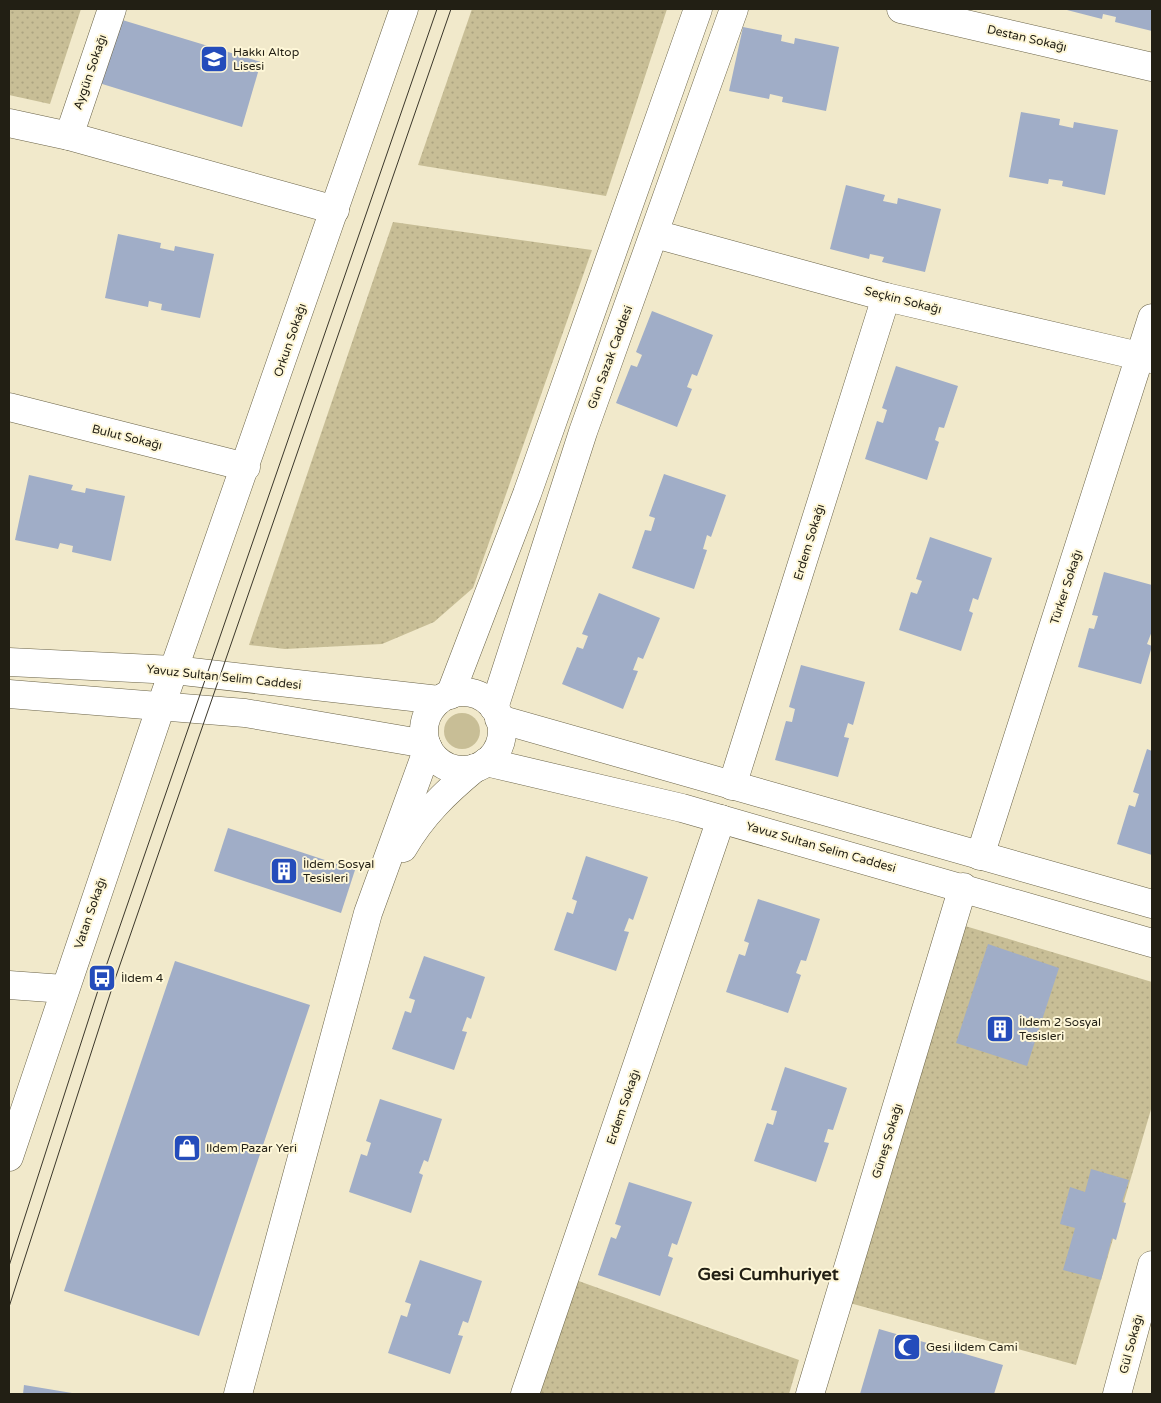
<svg xmlns="http://www.w3.org/2000/svg" width="1161" height="1403" viewBox="0 0 1161 1403" font-family="'Varela Round',sans-serif">
  <defs>
    <pattern id="park-dots" width="8" height="8" patternUnits="userSpaceOnUse" patternTransform="scale(1.25)"><rect width="8" height="8" fill="#c8be96"/><path d="M2 2h.1M6 6h.1" fill="none" stroke="#aca380" stroke-width="1.8" stroke-linecap="round"/></pattern>
  </defs>
  <rect width="100%" height="100%" fill="#f1e9cb"/>
  <circle fill="#c8be96" cx="462" cy="731" r="18"/>
  <g fill="url(#park-dots)">
    <polygon points="9,9 81,9 50,104 9,95"/>
    <polygon points="472,9 667,9 606,196 418,165"/>
    <polygon points="393,222 592,250 473,588 434,622 382,644 285,649 249,645"/>
    <polygon points="955,923 1152,982 1152,1106 1076,1365 835,1299"/>
    <polygon points="573,1279 799,1360 789,1394 537,1394"/>
  </g>
  <g fill="#a0adc7">
    <polygon points="1063,9 1152,9 1152,31 1115,22 1116,17 1103,14 1102,19"/>
    <polygon points="119,19 261,62 242,127 99,83"/>
    <polygon points="743,27 782,35 781,41 794,44 795,38 839,47 826,111 782,102 783,97 770,94 769,99 729,91"/>
    <polygon points="1021,112 1060,119 1059,125 1073,128 1074,122 1118,130 1105,195 1062,186 1063,181 1049,179 1048,184 1009,177"/>
    <polygon points="846,185 885,195 883,201 897,204 898,198 941,209 925,272 882,262 884,257 870,254 869,259 830,249"/>
    <polygon points="118,234 161,243 160,248 174,251 175,246 214,254 200,318 161,310 162,304 149,301 148,307 105,298"/>
    <polygon points="652,311 713,335 697,376 692,374 687,387 692,389 677,427 616,403 631,365 637,367 642,355 636,352"/>
    <polygon points="896,366 958,386 944,428 939,427 935,440 939,442 927,480 865,459 877,421 883,423 887,410 882,408"/>
    <polygon points="664,474 726,495 711,537 707,535 703,549 707,550 694,589 632,568 645,530 651,531 655,518 649,516"/>
    <polygon points="29,475 73,485 71,490 85,493 86,488 125,496 111,561 72,552 73,546 60,543 58,549 15,540"/>
    <polygon points="930,537 992,558 978,600 973,598 969,611 973,613 961,651 899,630 911,592 917,594 922,581 916,579"/>
    <polygon points="1104,572 1152,585 1152,631 1147,644 1152,646 1141,684 1078,667 1089,628 1094,629 1098,616 1092,615"/>
    <polygon points="599,593 660,618 643,659 638,657 633,670 638,671 623,709 562,684 577,647 583,649 588,636 582,634"/>
    <polygon points="801,665 865,682 853,725 848,723 844,737 849,738 838,777 775,760 786,721 792,722 795,709 789,707"/>
    <polygon points="1147,749 1152,751 1152,855 1117,844 1129,805 1135,807 1139,794 1133,792"/>
    <polygon points="228,828 355,870 341,913 214,871"/>
    <polygon points="586,856 648,877 633,920 629,918 624,931 629,932 616,971 554,950 567,912 573,914 577,901 572,899"/>
    <polygon points="758,899 820,919 806,961 801,960 796,973 801,975 788,1013 726,992 739,954 745,956 749,943 744,941"/>
    <polygon points="988,944 1059,968 1027,1066 956,1043"/>
    <polygon points="424,956 485,977 471,1019 467,1017 462,1031 467,1032 454,1070 392,1049 405,1011 411,1013 415,1000 409,998"/>
    <polygon points="175,961 310,1005 199,1336 64,1291"/>
    <polygon points="785,1067 847,1088 833,1130 828,1129 824,1142 829,1143 816,1182 754,1161 767,1123 773,1125 777,1111 771,1110"/>
    <polygon points="380,1099 442,1119 428,1162 424,1160 419,1173 423,1175 411,1213 349,1192 361,1154 367,1156 371,1143 366,1141"/>
    <polygon points="1091,1169 1129,1180 1122,1202 1126,1203 1116,1240 1112,1238 1101,1280 1063,1270 1075,1228 1060,1224 1070,1187 1085,1192"/>
    <polygon points="629,1182 692,1202 677,1245 672,1243 668,1256 673,1258 660,1296 598,1275 611,1237 616,1239 621,1226 615,1224"/>
    <polygon points="420,1260 482,1281 468,1323 463,1321 458,1335 463,1336 450,1374 388,1353 401,1315 407,1317 411,1304 405,1302"/>
    <polygon points="879,1329 1003,1365 994,1394 860,1394"/>
    <polygon points="24,1385 72,1393 72,1394 23,1394"/>
  </g>
  <g fill="none" stroke-linecap="round" stroke-linejoin="round">
    <g stroke="#6a6348" stroke-width="29">
      <g id="minor">
        <polyline points="901,9 1152,67"/>
        <polyline points="9,123 69,136 335,210"/>
        <polyline points="69,136 112,9"/>
        <polyline points="655,234 886,297 1152,359"/>
        <polyline points="9,407 246,467"/>
        <polyline points="9,662 174,670 439,700"/>
        <circle cx="463" cy="731" r="39"/>
        <polyline points="9,694 245,713 426,744"/>
        <polyline points="450,695 527,494 698,9"/>
        <polyline points="494,708 583,432 734,9"/>
        <polyline points="499,719 1152,904"/>
        <polyline points="486,762 682,808 1152,943"/>
        <polyline points="732,786 886,297"/>
        <path d="M403,848C422,815 446,792 475,768"/>
        <polyline points="980,856 1152,318"/>
        <polyline points="9,985 64,989"/>
        <polyline points="9,1157 161,706 404,9"/>
        <polyline points="238,1394 368,913 428,748"/>
        <polyline points="525,1394 721,819"/>
        <polyline points="810,1394 963,887"/>
        <polyline points="1117,1394 1152,1265"/>
      </g>
    </g>
    <use href="#minor" stroke="#fff" stroke-width="28"/>
    <g stroke="#3b372a" stroke-width="1">
      <polyline points="9,1266 102,978 437,9"/>
      <polyline points="9,1307 114,982 451,9"/>
    </g>
  </g>
  <defs>
    <g id="school-square" transform="scale(1.4375)"><rect x="-9" y="-9" width="18" height="18" rx="4" fill="#244cbb" stroke="#fef7d8"/><path d="M0-5L7-2L0 1L-7-2ZM-4 1L0 2.5L4 1V4Q0 6-4 4Z" fill="#fff"/></g>
    <g id="building-square" transform="scale(1.4375)"><rect x="-9" y="-9" width="18" height="18" rx="4" fill="#244cbb" stroke="#fef7d8"/><path d="M-4-6H4V6H1V3H-1V6H-4ZM-2.5-4.3h1.7v1.8h-1.7ZM.8-4.3h1.7v1.8H.8ZM-2.5-1h1.7V.8h-1.7ZM.8-1h1.7V.8H.8Z" fill="#fff"/></g>
    <g id="bus-square" transform="scale(1.4375)"><rect x="-9" y="-9" width="18" height="18" rx="4" fill="#244cbb" stroke="#fef7d8"/><path d="M-5-6H5V4H4V6H2V4H-2V6H-4V4H-5ZM-3.5-4V0h7V-4ZM-3.5 1.2v1.5H-2V1.2ZM2 1.2v1.5H3.5V1.2Z" fill="#fff"/></g>
    <g id="shop-square" transform="scale(1.4375)"><rect x="-9" y="-9" width="18" height="18" rx="4" fill="#244cbb" stroke="#fef7d8"/><path d="M-5-2.5h2.3a2.7 3.5 0 0 1 5.4 0H5L5.5 6h-11ZM-1.5-2.5h3a1.5 2.3 0 0 0-3 0Z" fill="#fff"/></g>
    <g id="mosque-square" transform="scale(1.4375)"><rect x="-9" y="-9" width="18" height="18" rx="4" fill="#244cbb" stroke="#fef7d8"/><path d="M3.5-4.9A6 6 0 1 0 3.5 4.9A5 5 0 1 1 3.5-4.9Z" fill="#fff"/></g>
  </defs>
  <g fill-rule="evenodd">
    <use href="#school-square" x="214" y="59"/>
    <use href="#building-square" x="284" y="871"/>
    <use href="#bus-square" x="102" y="978"/>
    <use href="#building-square" x="1000" y="1029"/>
    <use href="#shop-square" x="187" y="1148"/>
    <use href="#mosque-square" x="907" y="1347"/>
  </g>
  <g text-anchor="middle" dominant-baseline="central" stroke-width="4" stroke-linejoin="round" paint-order="stroke">
    <g font-size="12" fill="#221f14" stroke="#fef7d8">
      <text transform="translate(1027 38) rotate(13)">Destan Sokağı</text>
      <text transform="translate(90 72) rotate(-71)">Aygün Sokağı</text>
      <text transform="translate(903 300) rotate(14)">Seçkin Sokağı</text>
      <text transform="translate(290 340) rotate(-71)">Orkun Sokağı</text>
      <text transform="translate(610 357) rotate(-70)">Gün Sazak Caddesi</text>
      <text transform="translate(127 437) rotate(14)">Bulut Sokağı</text>
      <text transform="translate(809 542) rotate(-73)">Erdem Sokağı</text>
      <text transform="translate(1066 587) rotate(-72)">Türker Sokağı</text>
      <text transform="translate(224 677) rotate(6)">Yavuz Sultan Selim Caddesi</text>
      <text transform="translate(821 847) rotate(16)">Yavuz Sultan Selim Caddesi</text>
      <text transform="translate(90 913) rotate(-71)">Vatan Sokağı</text>
      <text transform="translate(623 1107) rotate(-71)">Erdem Sokağı</text>
      <text transform="translate(887 1141) rotate(-73)">Güneş Sokağı</text>
      <text transform="translate(1131 1344) rotate(-75)">Gül Sokağı</text>
    </g>
    <g font-size="12" fill="#221f14" stroke="#fef7d8" text-anchor="start">
      <text x="233" y="52">Hakkı Altop<tspan x="233" dy="14">Lisesi</tspan></text>
      <text x="303" y="864">İldem Sosyal<tspan x="303" dy="14">Tesisleri</tspan></text>
      <text x="121" y="978">İldem 4</text>
      <text x="1019" y="1022">İldem 2 Sosyal<tspan x="1019" dy="14">Tesisleri</tspan></text>
      <text x="206" y="1148">Ildem Pazar Yeri</text>
      <text x="926" y="1347">Gesi İldem Cami</text>
    </g>
    <g font-size="18" font-weight="bold" fill="#221f14" stroke="#fef7d8">
      <text x="768" y="1274">Gesi Cumhuriyet</text>
    </g>
  </g>
  <rect width="1161" height="1403" fill="none" stroke="#221f14" stroke-width="20"/>
</svg>
